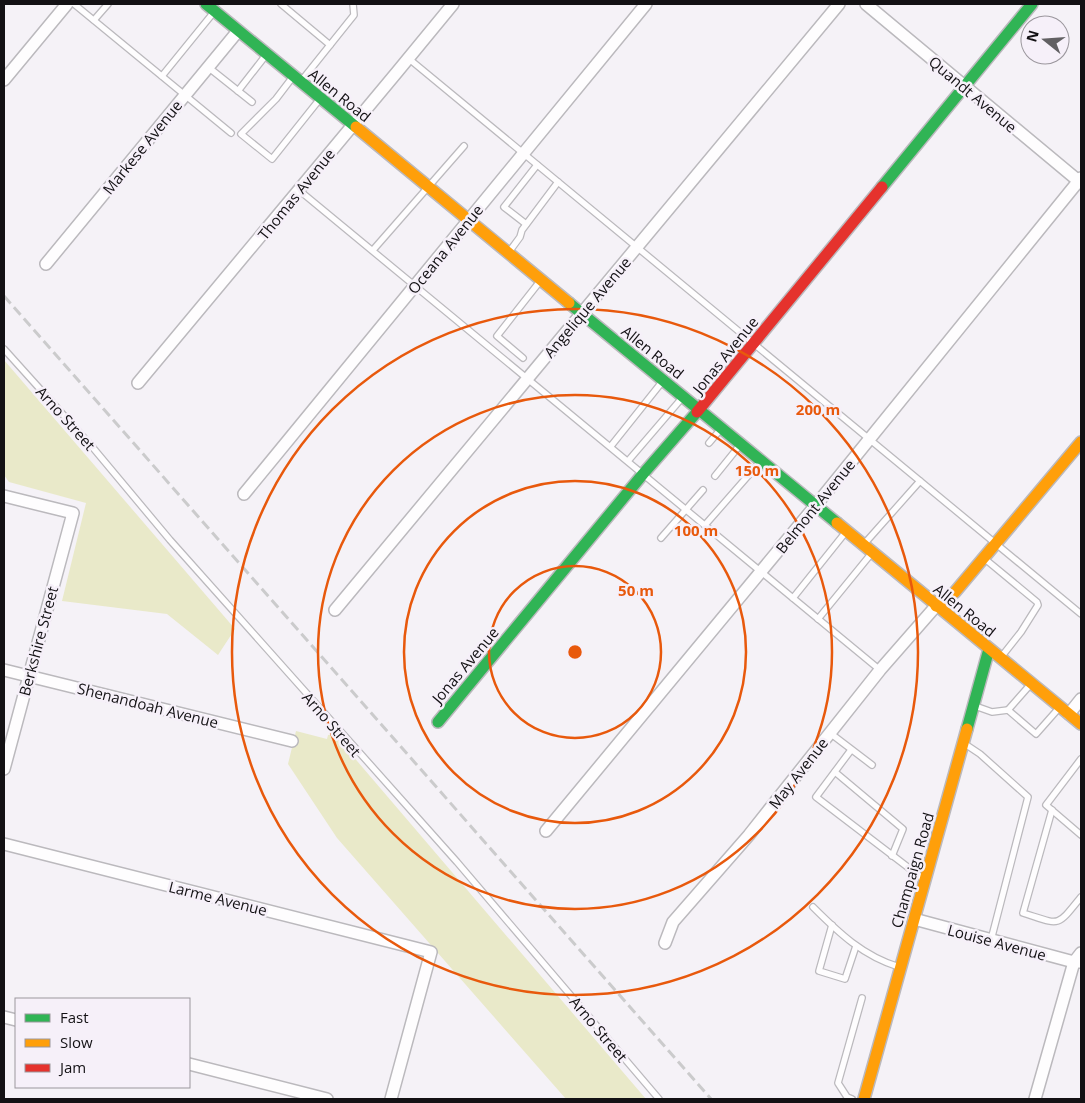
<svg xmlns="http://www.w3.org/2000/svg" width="1085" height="1103" viewBox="0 0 1085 1103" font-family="'Open Sans',sans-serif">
  <rect width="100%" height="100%" fill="#f5f2f7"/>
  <g fill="#e9e9c9">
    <polygon points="4,360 235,629 218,655 167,614 62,601 86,503 9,482 4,475"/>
    <polygon points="296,731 327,739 328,735 334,734 646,1099 566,1099 337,838 288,764"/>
  </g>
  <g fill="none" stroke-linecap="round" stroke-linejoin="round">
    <g stroke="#bbb9bd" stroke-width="8">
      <g id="lane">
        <polyline points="74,4 231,133"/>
        <polyline points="281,4 330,45"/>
        <polyline points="94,20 108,4"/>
        <polyline points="408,58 1081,614"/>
        <polyline points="208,67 252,102"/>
        <polyline points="162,76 214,12"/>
        <polyline points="292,78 276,99 241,134 272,159 319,100"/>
        <polyline points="302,80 354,15 353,4"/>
        <polyline points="238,91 266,55"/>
        <polyline points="300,191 880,670"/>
        <polyline points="526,224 504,207 537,165"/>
        <polyline points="373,250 464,146"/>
        <polyline points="509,252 520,237 522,230 558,182"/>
        <polyline points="4,349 94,449 170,540 457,862 659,1099"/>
        <polyline points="523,358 497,336 541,280"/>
        <polyline points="709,443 720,430"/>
        <polyline points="611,446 662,382"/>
        <polyline points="628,461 682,398"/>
        <polyline points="715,476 740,445"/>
        <polyline points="705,525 761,461"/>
        <polyline points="661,538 703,490"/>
        <polyline points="865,543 920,481"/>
        <polyline points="985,559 1037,602 1038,605 1021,632 1002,656"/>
        <polyline points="793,598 845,533"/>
        <polyline points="818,619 871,554"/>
        <polyline points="975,706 992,712 1008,710 1036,734 1059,708"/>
        <polyline points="1008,710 1030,685"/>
        <polyline points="830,733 872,765"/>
        <polyline points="965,744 980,754 1028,797 991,940"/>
        <polyline points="851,750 816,797 922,878"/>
        <polyline points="1081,759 1046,805 1081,835"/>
        <polyline points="835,772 903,829 892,856"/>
        <path d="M1052,810L1023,913C1061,925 1056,928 1081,897"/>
        <path d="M813,907C839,933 863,956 899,967"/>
        <polyline points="832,925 819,971 845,979 856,946"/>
        <polyline points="852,1099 847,1097 838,1083 862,998"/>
      </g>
    </g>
    <g stroke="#bbb9bd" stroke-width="14">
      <g id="street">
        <polyline points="866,4 1081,183"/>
        <polyline points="4,80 67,4"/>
        <polyline points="46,264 238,31"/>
        <path d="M138,383C244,257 349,131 453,4"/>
        <polyline points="244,494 646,4"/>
        <polyline points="4,496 73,513 4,769"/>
        <polyline points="335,610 839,4"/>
        <polyline points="4,670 292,741"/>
        <polyline points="1069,714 1081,699"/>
        <polyline points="546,831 816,505 1081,178"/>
        <polyline points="4,844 431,952 391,1099"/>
        <polyline points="914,919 1074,962 1081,962"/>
        <polyline points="665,943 673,922 749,835 880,670 936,606"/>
        <polyline points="4,1017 16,1020"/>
        <polyline points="189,1064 327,1099"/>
        <polyline points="1035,1099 1074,962 1081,953"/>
      </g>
    </g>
    <g stroke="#bbb9bd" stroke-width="14">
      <g id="fast">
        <polyline points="206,4 356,127"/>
        <polyline points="882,187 1032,4"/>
        <polyline points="569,303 837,523"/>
        <polyline points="438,722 643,474 697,412"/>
        <polyline points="967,729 989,649"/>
      </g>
    </g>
    <g stroke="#bbb9bd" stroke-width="14">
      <g id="slow">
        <polyline points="356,127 569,303"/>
        <polyline points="837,523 1081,724"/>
        <polyline points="936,606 955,592 1081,442"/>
        <polyline points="864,1099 967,729"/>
      </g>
    </g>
    <g stroke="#bbb9bd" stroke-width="14">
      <polyline id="jam" points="697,412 882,187"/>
    </g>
    <use href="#lane" stroke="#fefdfe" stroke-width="5.5"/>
    <use href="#street" stroke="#fefdfe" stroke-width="11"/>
    <use href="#fast" stroke="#30b455" stroke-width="11"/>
    <use href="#slow" stroke="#ff9f0a" stroke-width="11"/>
    <use href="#jam" stroke="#e5322d" stroke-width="11"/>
    <polyline stroke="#cbcbcc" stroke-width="3" stroke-dasharray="10 5" stroke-linecap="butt" points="4,296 711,1099"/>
  </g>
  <g fill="none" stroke="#e8590c" stroke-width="2.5">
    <circle cx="575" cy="652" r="86"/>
    <circle cx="575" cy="652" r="171"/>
    <circle cx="575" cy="652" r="257"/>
    <circle cx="575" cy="652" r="343"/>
  </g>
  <g text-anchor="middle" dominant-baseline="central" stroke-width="5" stroke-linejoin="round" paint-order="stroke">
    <g font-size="15" fill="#131114" stroke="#f6f0f9">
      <text transform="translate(973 94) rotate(40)">Quandt Avenue</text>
      <text transform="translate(340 95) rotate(39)">Allen Road</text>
      <text transform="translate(142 147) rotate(-51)">Markese Avenue</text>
      <text transform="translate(296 194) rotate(-51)">Thomas Avenue</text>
      <text transform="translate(445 249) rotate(-51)">Oceana Avenue</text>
      <text transform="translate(587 307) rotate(-50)">Angelique Avenue</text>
      <text transform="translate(653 352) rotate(39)">Allen Road</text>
      <text transform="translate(725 355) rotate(-51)">Jonas Avenue</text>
      <text transform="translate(66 418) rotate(48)">Arno Street</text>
      <text transform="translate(815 506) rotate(-51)">Belmont Avenue</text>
      <text transform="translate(965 610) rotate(39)">Allen Road</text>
      <text transform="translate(38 641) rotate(-75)">Berkshire Street</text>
      <text transform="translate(465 665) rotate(-50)">Jonas Avenue</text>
      <text transform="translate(148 705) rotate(14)">Shenandoah Avenue</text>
      <text transform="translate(332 724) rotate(49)">Arno Street</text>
      <text transform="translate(798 773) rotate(-52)">May Avenue</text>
      <text transform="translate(912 870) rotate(-74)">Champaign Road</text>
      <text transform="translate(218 898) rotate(14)">Larme Avenue</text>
      <text transform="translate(997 942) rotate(15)">Louise Avenue</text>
      <text transform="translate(599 1029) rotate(50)">Arno Street</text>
    </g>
  </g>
  <circle cx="575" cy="652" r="8" fill="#e8590c" stroke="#f6f0f9" stroke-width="2.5"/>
  <g font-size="15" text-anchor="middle" font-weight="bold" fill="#e8590c" stroke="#f6f0f9" stroke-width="5" stroke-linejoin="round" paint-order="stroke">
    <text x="818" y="415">200 m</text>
    <text x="757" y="476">150 m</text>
    <text x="696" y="536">100 m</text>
    <text x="636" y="596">50 m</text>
  </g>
  <rect width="1085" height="1103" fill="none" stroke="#131114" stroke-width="10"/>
  <rect x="15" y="998" width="175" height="90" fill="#f6f0f9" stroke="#9b979d"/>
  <rect x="25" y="1014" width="25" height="8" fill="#30b455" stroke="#9b979d"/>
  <text x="60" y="1023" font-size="15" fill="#131114">Fast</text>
  <rect x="25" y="1039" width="25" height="8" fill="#ff9f0a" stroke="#9b979d"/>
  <text x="60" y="1048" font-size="15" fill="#131114">Slow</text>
  <rect x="25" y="1064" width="25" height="8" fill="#e5322d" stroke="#9b979d"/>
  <text x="60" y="1073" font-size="15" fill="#131114">Jam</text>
  <g transform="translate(1045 40) rotate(287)"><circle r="24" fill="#f6f0f9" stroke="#9b979d"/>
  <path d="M0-4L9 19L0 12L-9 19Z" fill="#626063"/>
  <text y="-8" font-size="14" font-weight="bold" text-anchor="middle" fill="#131114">N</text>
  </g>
</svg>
